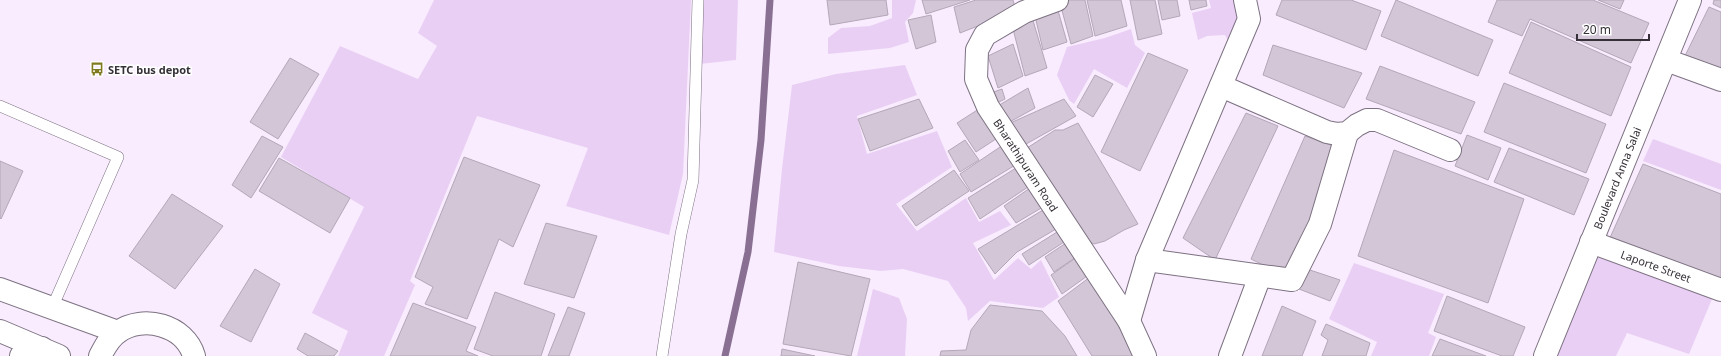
<svg xmlns="http://www.w3.org/2000/svg" width="1721" height="356" viewBox="0 0 1721 356" font-family="'Noto Sans',sans-serif">
  <rect width="100%" height="100%" fill="#f8ecfe"/>
  <g fill="#eacff5">
    <polygon points="434,0 691,0 683,174 669,235 566,206 588,148 477,116 410,281 415,285 384,356 338,356 348,331 312,313 364,207 281,157 340,46 418,79 437,46 418,33"/>
    <polygon points="701,0 738,0 736,60 700,64"/>
    <polygon points="892,0 916,0 913,13 905,22 909,42 890,48 828,54 828,38 841,28 870,26 892,18"/>
    <polygon points="1209,0 1242,0 1233,50 1225,35 1207,36 1198,40 1192,13 1211,8"/>
    <polygon points="1131,29 1135,45 1145,53 1127,88 1094,69 1074,104 1069,100 1057,75 1067,47 1105,38"/>
    <polygon points="905,65 917,95 857,116 867,154 937,131 952,167 896,204 917,231 966,198 979,222 1000,211 1011,225 973,243 994,280 1018,258 1031,269 1041,260 1059,297 1043,308 990,301 968,321 966,308 948,281 903,269 881,271 839,266 774,252 782,169 792,85 836,74"/>
    <polygon points="1653,139 1721,164 1721,190 1643,161"/>
    <polygon points="1595,253 1712,299 1689,354 1627,333 1616,356 1554,356"/>
    <polygon points="1354,263 1444,294 1428,333 1436,337 1429,356 1371,356 1377,342 1329,319"/>
    <polygon points="873,289 899,298 907,319 905,356 857,356"/>
  </g>
  <g fill="none" stroke-linecap="round" stroke-linejoin="round">
    <polyline stroke="#897092" stroke-width="7" points="725,356 748,252 761,140 770,0"/>
  </g>
  <g fill="#d2c6d7" stroke="#b3a7b8">
    <polygon points="827,0 886,0 888,15 830,25"/>
    <polygon points="922,0 970,0 926,14"/>
    <polygon points="976,0 1013,0 1016,11 960,33 954,7"/>
    <polygon points="1070,0 1085,0 1093,36 1071,44 1060,3"/>
    <polygon points="1087,0 1121,0 1127,26 1095,36"/>
    <polygon points="1130,0 1155,0 1162,34 1138,40"/>
    <polygon points="1158,0 1177,0 1180,16 1162,20"/>
    <polygon points="1189,0 1206,0 1207,6 1191,10"/>
    <polygon points="1282,0 1351,0 1381,11 1366,50 1276,15"/>
    <polygon points="1396,0 1493,40 1478,76 1381,36"/>
    <polygon points="1497,0 1593,0 1649,23 1631,63 1530,19 1522,36 1488,22"/>
    <polygon points="1598,0 1624,0 1620,9"/>
    <polygon points="1714,0 1721,0 1721,8 1713,4"/>
    <polygon points="1057,7 1067,42 1043,50 1035,16"/>
    <polygon points="1709,7 1721,12 1721,76 1682,62"/>
    <polygon points="931,15 936,42 916,49 908,20"/>
    <polygon points="1032,17 1047,68 1025,76 1012,25"/>
    <polygon points="1531,22 1631,67 1611,116 1509,73"/>
    <polygon points="1013,44 1023,76 998,88 988,56"/>
    <polygon points="1273,45 1362,73 1344,108 1263,75"/>
    <polygon points="1148,53 1188,70 1140,171 1101,152"/>
    <polygon points="290,58 319,74 278,139 250,122"/>
    <polygon points="1380,66 1475,102 1461,134 1366,99"/>
    <polygon points="1095,75 1113,84 1093,117 1077,107"/>
    <polygon points="1504,83 1606,124 1586,173 1484,132"/>
    <polygon points="1028,88 1035,108 1006,124 996,107"/>
    <polygon points="1002,89 1005,99 991,106 988,94"/>
    <polygon points="919,99 933,128 870,151 858,119"/>
    <polygon points="1064,99 1076,116 1019,148 1008,124"/>
    <polygon points="982,107 1002,135 976,152 957,123"/>
    <polygon points="1246,113 1278,126 1215,260 1183,238"/>
    <polygon points="1078,123 1138,224 1124,230 1105,241 1094,244 1084,238 1027,148 1055,130 1063,130"/>
    <polygon points="1467,135 1501,148 1488,180 1455,166"/>
    <polygon points="262,136 283,147 251,198 232,185"/>
    <polygon points="1305,136 1345,150 1283,275 1251,259"/>
    <polygon points="965,140 979,160 960,172 948,151"/>
    <polygon points="1003,145 1017,164 971,192 960,174"/>
    <polygon points="1509,148 1589,179 1574,215 1494,182"/>
    <polygon points="1394,150 1524,199 1488,303 1358,256"/>
    <polygon points="464,157 540,185 513,247 499,239 467,319 425,304 433,287 415,277"/>
    <polygon points="279,158 350,198 330,233 259,191"/>
    <polygon points="0,161 23,171 1,219 0,218"/>
    <polygon points="1643,164 1721,194 1721,281 1609,240"/>
    <polygon points="1019,166 1031,185 980,219 968,198"/>
    <polygon points="954,170 969,191 916,226 902,206"/>
    <polygon points="1030,188 1043,207 1016,223 1004,206"/>
    <polygon points="172,194 223,226 175,289 129,256"/>
    <polygon points="1043,210 1056,229 1017,252 995,274 978,249"/>
    <polygon points="546,223 597,236 574,298 524,284"/>
    <polygon points="1057,232 1064,242 1029,265 1022,254"/>
    <polygon points="1066,243 1076,257 1054,272 1045,257"/>
    <polygon points="1077,257 1090,274 1062,294 1051,275"/>
    <polygon points="798,262 870,279 851,356 783,344"/>
    <polygon points="255,269 280,284 251,342 220,326"/>
    <polygon points="1307,269 1340,280 1330,301 1299,289"/>
    <polygon points="1094,274 1138,356 1092,356 1058,301"/>
    <polygon points="495,292 555,314 541,356 493,356 474,349"/>
    <polygon points="1447,296 1525,327 1513,356 1502,356 1434,331"/>
    <polygon points="413,303 476,327 466,351 478,356 390,356"/>
    <polygon points="990,305 1042,311 1065,336 1077,356 940,356 941,351 966,350 971,330"/>
    <polygon points="1282,306 1316,321 1302,356 1262,356"/>
    <polygon points="568,307 585,313 569,356 548,356"/>
    <polygon points="1326,324 1370,343 1366,356 1322,356 1328,340 1321,335"/>
    <polygon points="305,333 338,351 334,356 308,356 297,349"/>
    <polygon points="1440,339 1486,356 1432,356"/>
    <polygon points="782,349 815,356 781,356"/>
  </g>
  <g fill="none" stroke-linecap="round" stroke-linejoin="round">
    <g stroke="#7d7282" stroke-width="12">
      <g id="lane">
        <polyline points="0,106 118,157 52,308"/>
        <polyline points="662,356 681,234 693,180 698,0"/>
      </g>
    </g>
    <g stroke="#7d7282" stroke-width="24">
      <g id="street">
        <polyline points="1666,60 1721,80"/>
        <polyline points="1221,86 1327,132 1337,134 1347,133 1357,125 1367,120 1377,120 1450,150"/>
        <polyline points="1591,242 1721,290"/>
        <polyline points="1147,260 1292,280 1320,224 1347,133"/>
        <polyline points="1129,321 1147,260 1249,19 1245,0"/>
        <polyline points="21,356 42,348"/>
        <polyline points="1230,356 1260,276"/>
      </g>
    </g>
    <g stroke="#7d7282" stroke-width="24">
      <g id="secondary">
        <polyline points="1057,0 1024,12 985,35 977,50 976,79 988,107 1129,321 1145,356"/>
        <polyline points="0,289 118,332"/>
        <polyline points="0,331 59,356"/>
        <path d="M100,356C105,347 109,338 118,332C143,314 185,325 194,356"/>
        <polyline points="1545,356 1690,0"/>
      </g>
    </g>
    <use href="#lane" stroke="#fff" stroke-width="11"/>
    <use href="#street" stroke="#fff" stroke-width="22"/>
    <use href="#secondary" stroke="#fff" stroke-width="22"/>
  </g>
  <defs>
    <g id="bus-bare" transform="scale(1.08)"><path d="M-5-6H5V4H4V6H2V4H-2V6H-4V4H-5ZM-3.5-4V0h7V-4ZM-3.5 1.2v1.5H-2V1.2ZM2 1.2v1.5H3.5V1.2Z" fill="#807b22" stroke="#fff" stroke-width="2.5" paint-order="stroke"/></g>
  </defs>
  <g fill-rule="evenodd">
    <use href="#bus-bare" x="97" y="69"/>
  </g>
  <g text-anchor="middle" dominant-baseline="central" stroke-width="3.5" stroke-linejoin="round" paint-order="stroke">
    <g font-size="11" font-weight="bold" fill="#363138" stroke="#fff" text-anchor="start">
      <text x="108" y="69">SETC bus depot</text>
    </g>
    <g font-size="11" fill="#363138" stroke="#fff">
      <text transform="translate(1026 165) rotate(57)">Bharathipuram Road</text>
      <text transform="translate(1617 178) rotate(-68)">Boulevard Anna Salai</text>
      <text transform="translate(1656 266) rotate(20)">Laporte Street</text>
    </g>
  </g>
  <path d="M1577 34v6h72v-6" fill="none" stroke="#363138" stroke-width="2"/>
  <text x="1583" y="34" font-size="12" fill="#363138" stroke="#ffffff" stroke-width="3" paint-order="stroke">20 m</text>
</svg>
